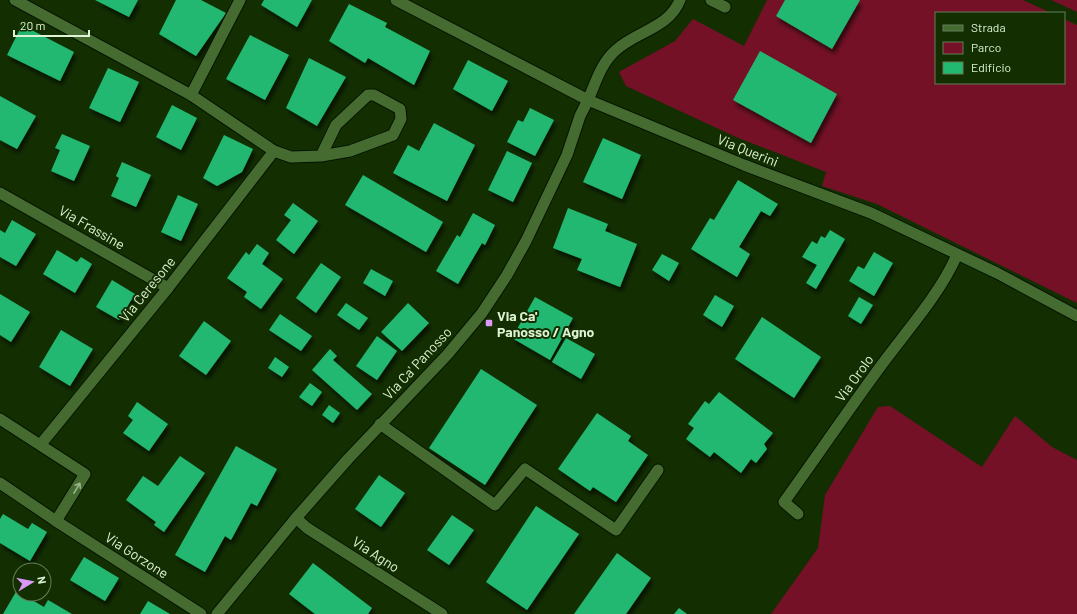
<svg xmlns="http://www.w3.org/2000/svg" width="1077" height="614" viewBox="0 0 1077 614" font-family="Barlow,sans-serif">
  <defs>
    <filter id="shadow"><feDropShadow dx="2.5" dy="4.5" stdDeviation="2" flood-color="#0009"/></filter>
  </defs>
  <rect width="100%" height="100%" fill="#132f02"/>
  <g fill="#741126">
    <polygon points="767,0 1023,0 1051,13 936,13 936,83 1064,83 1064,19 1077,25 1077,303 877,204 822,186 826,172 736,137 626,86 619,72 675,41 693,19 744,46"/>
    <polygon points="1051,0 1077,0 1077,12"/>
    <polygon points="890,406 982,467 1015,416 1052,447 1077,460 1077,614 771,614 818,548 825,495 878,407"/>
  </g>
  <g fill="#23b871" filter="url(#shadow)">
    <polygon points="95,0 138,0 129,17"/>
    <polygon points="176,0 201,0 226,13 196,56 159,34"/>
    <polygon points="264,0 312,0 297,27 261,5"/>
    <polygon points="785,0 860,0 832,49 776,16"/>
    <polygon points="349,4 387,23 385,27 430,51 414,85 368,58 365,63 329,41"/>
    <polygon points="22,25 74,52 60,81 7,55"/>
    <polygon points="250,35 289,55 265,100 226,79"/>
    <polygon points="760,51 837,94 811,143 733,100"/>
    <polygon points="309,58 346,77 317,126 286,108"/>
    <polygon points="468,60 508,81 492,111 453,89"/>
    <polygon points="108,68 139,82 120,122 89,108"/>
    <polygon points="0,96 36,116 17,149 0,140"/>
    <polygon points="172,105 197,118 181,150 156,137"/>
    <polygon points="530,108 554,120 535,156 507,142 518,120 523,122"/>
    <polygon points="434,123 475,145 447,201 393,173 408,145 419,151"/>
    <polygon points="62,134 90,146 74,181 51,171 60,150 55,148"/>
    <polygon points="224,135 253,149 242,172 217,186 203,178"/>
    <polygon points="603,138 641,155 622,199 583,182"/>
    <polygon points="507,151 532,163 513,202 488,190"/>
    <polygon points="122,162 151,175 136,207 111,196 119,178 116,176"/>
    <polygon points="363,175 443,222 426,252 345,205"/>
    <polygon points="738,180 778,204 770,216 761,211 739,247 750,254 737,277 691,249 710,218 714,220"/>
    <polygon points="178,195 198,204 181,241 161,232"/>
    <polygon points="293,203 318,221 294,254 276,240 291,220 284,215"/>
    <polygon points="568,208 608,224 605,231 637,244 620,287 577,270 582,259 553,248"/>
    <polygon points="473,213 495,225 485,245 482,243 458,284 436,271 457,235 460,237"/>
    <polygon points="12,220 36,234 16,266 0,257 0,230 5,233"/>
    <polygon points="830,230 845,239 816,289 806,283 817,265 802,257 812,241 817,244 821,236 825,238"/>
    <polygon points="257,244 269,253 262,264 283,279 261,309 244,297 247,292 227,278 246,252 249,255"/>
    <polygon points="57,250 77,262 81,257 92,264 75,293 43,274"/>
    <polygon points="874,252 893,263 874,296 849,281 858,266 864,269"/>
    <polygon points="662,254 679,263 669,281 652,270"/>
    <polygon points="321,263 341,277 316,313 296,298"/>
    <polygon points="371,269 393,281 385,296 363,283"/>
    <polygon points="112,280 135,294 119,320 96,307"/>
    <polygon points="0,294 30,312 11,342 0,335"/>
    <polygon points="715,295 734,306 722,327 703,315"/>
    <polygon points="535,297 573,318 550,360 512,338"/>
    <polygon points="859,297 873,305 861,324 848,316"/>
    <polygon points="346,303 368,318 359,330 337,315"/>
    <polygon points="408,303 429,323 402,351 381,332"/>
    <polygon points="280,314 312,336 301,351 269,330"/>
    <polygon points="762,317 821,357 794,398 735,359"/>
    <polygon points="204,321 231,341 206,375 179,356"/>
    <polygon points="61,330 93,349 70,386 39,367"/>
    <polygon points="377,336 397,351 377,380 356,366"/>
    <polygon points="566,338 595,354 581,379 552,362"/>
    <polygon points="330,349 337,356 333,360 372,394 357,410 312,370"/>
    <polygon points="275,357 289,367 282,377 268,368"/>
    <polygon points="481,369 537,405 485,485 429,448"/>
    <polygon points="310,383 322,392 312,406 299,397"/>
    <polygon points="719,392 773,433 764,444 767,449 756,463 751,459 741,473 714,452 710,457 686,439 694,428 688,424 705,401 709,404"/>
    <polygon points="137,402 168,424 149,451 123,433 133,420 128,416"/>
    <polygon points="329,405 340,413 333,423 322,415"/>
    <polygon points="597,413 631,436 628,441 648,455 616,502 593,487 590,491 558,469"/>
    <polygon points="236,446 277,469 257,506 251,503 231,540 225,536 205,572 175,555"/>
    <polygon points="180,456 205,473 164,532 154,525 156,522 126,500 143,476 158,486"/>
    <polygon points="379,475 405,493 381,527 355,509"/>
    <polygon points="536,506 579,534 527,610 486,582"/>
    <polygon points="3,514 28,529 32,523 47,532 30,561 0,543 0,519"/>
    <polygon points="452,515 474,530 449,565 427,550"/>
    <polygon points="617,553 651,578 626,614 574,614"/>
    <polygon points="84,557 119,578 105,601 70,580"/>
    <polygon points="313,563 372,608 368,614 315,614 289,594"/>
    <polygon points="20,585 20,594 36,594 32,600 44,607 48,600 72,614 3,614"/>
    <polygon points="148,601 170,614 140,614"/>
    <polygon points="679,608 687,614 674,614"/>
  </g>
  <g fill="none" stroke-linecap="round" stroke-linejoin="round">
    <g stroke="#041500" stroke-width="13">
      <polyline id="service" points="711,0 725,7"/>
    </g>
    <g stroke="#041500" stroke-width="13">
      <g id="minor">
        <polyline points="15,0 191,95 274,151 168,288 41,444"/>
        <path d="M680,0C669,28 637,31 616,50C601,63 596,82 588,100L744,165L871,213L997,273L1077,316"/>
        <polyline points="191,95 240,0"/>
        <polyline points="274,151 291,157 321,156 350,151 393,135 401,119 400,109 374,95 368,95 336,125 321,156"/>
        <polyline points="0,193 168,288"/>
        <polyline points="0,419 85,474 56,521"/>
        <polyline points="380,424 495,505 525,469 616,530 658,470"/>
        <polyline points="0,483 56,521 201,614"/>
        <path d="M798,514L784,502C817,456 849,409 883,363C909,328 939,295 957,255"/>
        <polyline points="296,518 307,528 442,614"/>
      </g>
    </g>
    <g stroke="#041500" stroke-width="13">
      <polyline id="tertiary" points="217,614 296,518 348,459 447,355 482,313 507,275 526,241 567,155 580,116 588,100 396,0"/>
    </g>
    <use href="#service" stroke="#456b31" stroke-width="11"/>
    <use href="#minor" stroke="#456b31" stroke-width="11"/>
    <use href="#tertiary" stroke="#456b31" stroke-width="11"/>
  </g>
  <defs><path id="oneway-shaft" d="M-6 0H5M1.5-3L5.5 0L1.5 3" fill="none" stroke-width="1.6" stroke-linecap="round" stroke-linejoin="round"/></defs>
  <use stroke="#99b68b" href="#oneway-shaft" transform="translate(77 488) rotate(-59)"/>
  <rect fill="#db99f5" stroke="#132f02" stroke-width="1.5" x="485" y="319" width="8" height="8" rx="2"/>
  <g text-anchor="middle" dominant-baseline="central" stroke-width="4" stroke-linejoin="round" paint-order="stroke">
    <g font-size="14" fill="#ddf3d4" stroke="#132f02">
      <text transform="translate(748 150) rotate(22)">Via Querini</text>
      <text transform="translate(92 227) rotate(30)">Via Frassine</text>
      <text transform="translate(147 289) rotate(-51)">Via Ceresone</text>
      <text transform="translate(417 363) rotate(-47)">Via Ca' Panosso</text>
      <text transform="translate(854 378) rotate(-54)">Via Orolo</text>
      <text transform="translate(376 554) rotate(33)">Via Agno</text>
      <text transform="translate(137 555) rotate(33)">Via Gorzone</text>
    </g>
    <g font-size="14" font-weight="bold" fill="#ddf3d4" stroke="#132f02" text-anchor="start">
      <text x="497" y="315">Via Ca'<tspan x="497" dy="16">Panosso / Agno</tspan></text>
    </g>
  </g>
  <rect x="935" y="12" width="130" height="72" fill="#132f02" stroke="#647d56"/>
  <rect x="943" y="25" width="20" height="6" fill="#456b31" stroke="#647d56"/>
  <text x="971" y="32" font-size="12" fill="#ddf3d4">Strada</text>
  <rect x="943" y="42" width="20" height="12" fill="#741126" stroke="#647d56"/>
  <text x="971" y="52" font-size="12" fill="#ddf3d4">Parco</text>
  <rect x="943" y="62" width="20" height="12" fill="#23b871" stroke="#647d56"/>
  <text x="971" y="72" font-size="12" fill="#ddf3d4">Edificio</text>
  <g transform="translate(32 582) rotate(80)"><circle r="19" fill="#132f02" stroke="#647d56"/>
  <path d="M0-3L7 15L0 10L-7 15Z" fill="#db99f5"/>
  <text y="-6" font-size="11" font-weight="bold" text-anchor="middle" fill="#ddf3d4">N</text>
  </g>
  <path d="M14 30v6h75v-6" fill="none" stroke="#ddf3d4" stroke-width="2"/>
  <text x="20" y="30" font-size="12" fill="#ddf3d4" stroke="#132f02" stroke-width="3" paint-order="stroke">20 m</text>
</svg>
